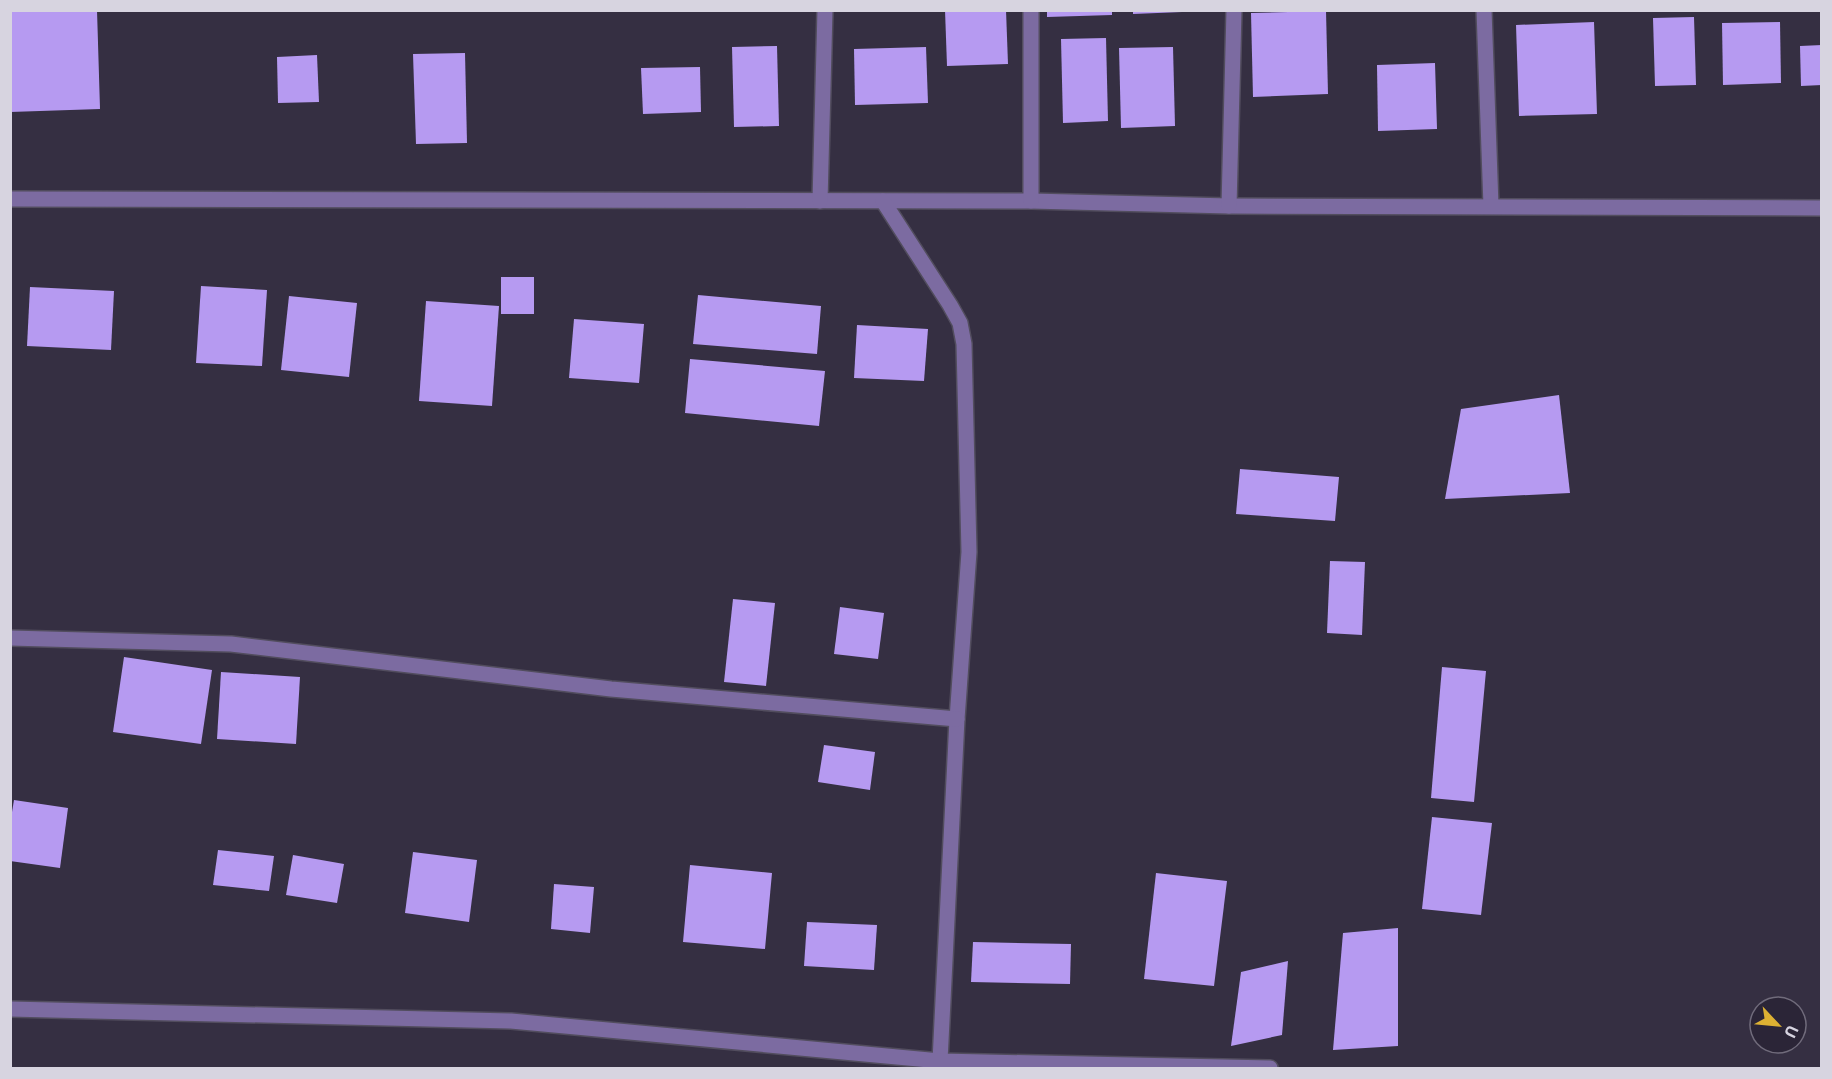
<svg xmlns="http://www.w3.org/2000/svg" width="1832" height="1079" viewBox="0 0 1832 1079" font-family="'Public Sans',sans-serif">
  <rect width="100%" height="100%" fill="#352f42"/>
  <g fill="#b69af1">
    <polygon points="10,10 97,10 100,109 10,112"/>
    <polygon points="945,10 1006,10 1008,64 947,66"/>
    <polygon points="1047,10 1112,10 1112,15 1047,17"/>
    <polygon points="1133,10 1182,10 1182,12 1133,14"/>
    <polygon points="1326,11 1328,94 1253,97 1251,13"/>
    <polygon points="1694,17 1696,85 1655,86 1653,18"/>
    <polygon points="1594,22 1597,114 1519,116 1516,25"/>
    <polygon points="1780,22 1781,83 1723,85 1722,23"/>
    <polygon points="1106,38 1108,121 1063,123 1061,39"/>
    <polygon points="1822,45 1822,85 1801,86 1800,46"/>
    <polygon points="777,46 779,126 734,127 732,47"/>
    <polygon points="926,47 928,103 855,105 854,49"/>
    <polygon points="1173,47 1175,126 1121,128 1119,48"/>
    <polygon points="465,53 467,143 416,144 413,54"/>
    <polygon points="317,55 319,102 278,103 277,57"/>
    <polygon points="1435,63 1437,129 1378,131 1377,65"/>
    <polygon points="700,67 701,112 643,114 641,68"/>
    <rect x="501" y="277" width="33" height="37"/>
    <polygon points="201,286 267,290 262,366 196,363"/>
    <polygon points="30,287 114,291 111,350 27,346"/>
    <polygon points="698,295 821,306 817,354 693,344"/>
    <polygon points="289,296 357,303 349,377 281,370"/>
    <polygon points="426,301 499,306 492,406 419,401"/>
    <polygon points="574,319 644,324 639,383 569,378"/>
    <polygon points="857,325 928,329 924,381 854,378"/>
    <polygon points="690,359 825,371 819,426 685,413"/>
    <polygon points="1559,395 1570,493 1445,499 1461,409"/>
    <polygon points="1240,469 1339,477 1335,521 1236,514"/>
    <polygon points="1330,561 1365,562 1362,635 1327,633"/>
    <polygon points="733,599 775,603 766,686 724,682"/>
    <polygon points="840,607 884,613 878,659 834,654"/>
    <polygon points="124,657 212,670 201,744 113,732"/>
    <polygon points="1442,667 1486,671 1474,802 1431,798"/>
    <polygon points="221,672 300,677 296,744 217,739"/>
    <polygon points="824,745 875,752 870,790 818,782"/>
    <polygon points="14,800 68,808 60,868 10,861 10,824"/>
    <polygon points="1432,817 1492,823 1481,915 1422,909"/>
    <polygon points="218,850 274,856 269,891 213,885"/>
    <polygon points="413,852 477,860 469,922 405,913"/>
    <polygon points="293,855 344,864 337,903 286,895"/>
    <polygon points="690,865 772,873 765,949 683,942"/>
    <polygon points="1156,873 1227,881 1214,986 1144,979"/>
    <polygon points="554,884 594,887 590,933 551,929"/>
    <polygon points="807,922 877,925 874,970 804,966"/>
    <polygon points="1398,928 1398,1046 1333,1050 1343,933"/>
    <polygon points="973,942 1071,944 1070,984 971,982"/>
    <polygon points="1288,961 1282,1035 1231,1046 1241,972"/>
  </g>
  <g fill="none" stroke-linecap="round" stroke-linejoin="round">
    <g stroke="#524d5e" stroke-width="18">
      <g id="minor">
        <polyline points="1484,10 1491,206"/>
        <polyline points="10,199 1031,201 1229,206 1822,208"/>
        <polyline points="820,201 825,10"/>
        <polyline points="883,201 950,305 960,323 964,344 969,552 957,719 940,1061"/>
        <polyline points="1031,201 1031,10"/>
        <polyline points="1229,206 1234,10"/>
        <polyline points="10,638 231,644 611,689 957,719"/>
        <polyline points="10,1009 511,1021 940,1061 1270,1068"/>
      </g>
    </g>
    <use href="#minor" stroke="#7c6ba1" stroke-width="15"/>
  </g>
  <rect width="1832" height="1079" fill="none" stroke="#d7d4e0" stroke-width="24"/>
  <g transform="translate(1778 1025) rotate(116)"><circle r="28" fill="#2b2537" stroke="#706b7b" stroke-width="1.5"/>
  <path d="M0-4.5L10 22L0 15L-10 22Z" fill="#ddb133"/>
  <text y="-9" font-size="16" font-weight="bold" text-anchor="middle" fill="#d7d4e0">U</text>
  </g>
</svg>
